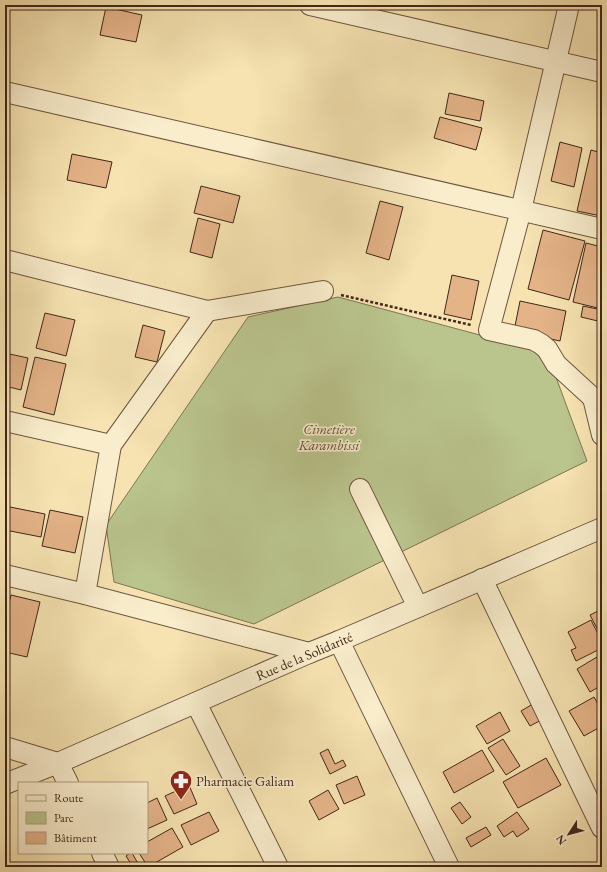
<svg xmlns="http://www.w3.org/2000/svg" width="607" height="872" viewBox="0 0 607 872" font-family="'EB Garamond',serif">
  <rect width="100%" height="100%" fill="#f6e3b1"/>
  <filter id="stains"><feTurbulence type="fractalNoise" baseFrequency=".005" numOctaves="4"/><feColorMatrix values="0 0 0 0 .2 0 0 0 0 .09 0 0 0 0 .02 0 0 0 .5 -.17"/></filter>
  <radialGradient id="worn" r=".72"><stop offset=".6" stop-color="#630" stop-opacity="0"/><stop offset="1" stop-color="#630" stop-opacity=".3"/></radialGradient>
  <polygon fill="#bac48d" stroke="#7e7653" points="338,297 547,353 587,461 254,624 114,582 106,525 248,317"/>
  <g fill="#e4b388" stroke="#412719">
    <polygon points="106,7 142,15 136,42 100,35"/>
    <polygon points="449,93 484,101 480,121 445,114"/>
    <polygon points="440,117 482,128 476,150 434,138"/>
    <polygon points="560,142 582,148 574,187 551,181"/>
    <polygon points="591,150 602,153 602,212 601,216 577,211"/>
    <polygon points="72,154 112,162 106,188 67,180"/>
    <polygon points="201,186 240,196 233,223 194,213"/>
    <polygon points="380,201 403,207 389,260 366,253"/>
    <polygon points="198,218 220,224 212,258 190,252"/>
    <polygon points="543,230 585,241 569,300 528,289"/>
    <polygon points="586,243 602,247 602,309 573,302"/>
    <polygon points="452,275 479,281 471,320 444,314"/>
    <polygon points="520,301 566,311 560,341 514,331"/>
    <polygon points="583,306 602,310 602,322 581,317"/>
    <polygon points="45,313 75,320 66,356 36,348"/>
    <polygon points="143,325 165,331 157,362 135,357"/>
    <polygon points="5,353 28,358 21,390 5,386"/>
    <polygon points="35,357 66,364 54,415 23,407"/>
    <polygon points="5,506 45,514 41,537 5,530"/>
    <polygon points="50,510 83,517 75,553 42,546"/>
    <polygon points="11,595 40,602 27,657 5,652 5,619"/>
    <polygon points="602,609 602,638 590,615"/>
    <polygon points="591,620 602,642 602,648 576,661 571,650 576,648 568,632"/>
    <polygon points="602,654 602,685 590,692 577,669"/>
    <polygon points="594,697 602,711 602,726 584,736 569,711"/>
    <polygon points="538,701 547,717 530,726 521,711"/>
    <polygon points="500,712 510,731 487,744 476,726"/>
    <polygon points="503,739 520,766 506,775 488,748"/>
    <polygon points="328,749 335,764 343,760 346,766 330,774 320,753"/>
    <polygon points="482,750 494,771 454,793 443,772"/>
    <polygon points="546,758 561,785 518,808 503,782"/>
    <polygon points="357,776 365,795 344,804 336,785"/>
    <polygon points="189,785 197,804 174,814 165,796"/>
    <polygon points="328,790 339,809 319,820 309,801"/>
    <polygon points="157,798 167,820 147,829 147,803"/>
    <polygon points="460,802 471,817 462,824 451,808"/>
    <polygon points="209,812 219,831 191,845 181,825"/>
    <polygon points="517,812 529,829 517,837 513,831 504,837 497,826"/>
    <polygon points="486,827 491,835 471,847 466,838"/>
    <polygon points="172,828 183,847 148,867 139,853 147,853 147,842"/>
    <polygon points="130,853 132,853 140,867 133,867 126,856"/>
    <polygon points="97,861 100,867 86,867"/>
  </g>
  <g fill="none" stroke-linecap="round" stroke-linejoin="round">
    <g stroke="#6e563f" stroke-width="22">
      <g id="minor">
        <polyline points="310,5 602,72"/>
        <polyline points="569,5 521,210 489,330 534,340 541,344 547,349 556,364 593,398 602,400"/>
        <polyline points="5,92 602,229"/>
        <polyline points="5,260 207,311 323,291"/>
        <polyline points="593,398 602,435"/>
        <polyline points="5,421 111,445"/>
        <polyline points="360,489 418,607"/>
        <polyline points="5,575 85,594 309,653"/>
        <polyline points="482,579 602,828"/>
        <polyline points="85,594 111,445 207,311"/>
        <polyline points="339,641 449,867"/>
        <polyline points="196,703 278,867"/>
        <polyline points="5,747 58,763 68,783"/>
        <polyline points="5,784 58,763 309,653 339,641 602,528"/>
        <polyline points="102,853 109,867"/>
      </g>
    </g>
    <polyline stroke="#412719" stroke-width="2.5" stroke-dasharray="3 2" stroke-linecap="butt" points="341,295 471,325"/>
    <use href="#minor" stroke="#f9edcc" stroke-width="20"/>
  </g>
  <defs>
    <g id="pharmacy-pin" transform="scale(1.15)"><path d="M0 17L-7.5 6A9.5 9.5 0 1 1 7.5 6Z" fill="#8f2418" stroke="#f9edcc"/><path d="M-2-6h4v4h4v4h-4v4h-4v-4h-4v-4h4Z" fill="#fff"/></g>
  </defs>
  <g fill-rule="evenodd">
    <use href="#pharmacy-pin" x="181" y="781"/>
  </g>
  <g text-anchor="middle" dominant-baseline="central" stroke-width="3.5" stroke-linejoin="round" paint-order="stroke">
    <g font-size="14" font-style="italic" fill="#5f4e36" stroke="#f9edcc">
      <text x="329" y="429">Cimetière<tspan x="329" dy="16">Karambissi</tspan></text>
    </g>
    <g font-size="14" fill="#412719" stroke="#f9edcc">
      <text transform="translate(304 656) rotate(-23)">Rue de la Solidarité</text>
    </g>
    <g font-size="14" fill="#412719" stroke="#f9edcc" text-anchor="start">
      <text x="196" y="781">Pharmacie Galiam</text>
    </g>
  </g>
  <rect width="607" height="872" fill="none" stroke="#f6e3b1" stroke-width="20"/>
  <rect x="6" y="6" width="595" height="860" fill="none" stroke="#412719" stroke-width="2"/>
  <rect x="10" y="10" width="587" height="852" fill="none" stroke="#412719"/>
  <rect x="18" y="782" width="130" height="72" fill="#f9edcc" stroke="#af9e84"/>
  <rect x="26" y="795" width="20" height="6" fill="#f9edcc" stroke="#af9e84"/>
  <text x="54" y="802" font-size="12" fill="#412719">Route</text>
  <rect x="26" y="812" width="20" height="12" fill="#bac48d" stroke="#af9e84"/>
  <text x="54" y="822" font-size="12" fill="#412719">Parc</text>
  <rect x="26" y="832" width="20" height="12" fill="#e4b388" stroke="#af9e84"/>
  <text x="54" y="842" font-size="12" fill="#412719">Bâtiment</text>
  <g transform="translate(569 834) rotate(234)" stroke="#f9edcc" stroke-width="3" paint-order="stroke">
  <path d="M0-3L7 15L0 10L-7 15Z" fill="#412719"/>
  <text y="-6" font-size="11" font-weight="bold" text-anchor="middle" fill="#412719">N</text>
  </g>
  <rect width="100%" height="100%" filter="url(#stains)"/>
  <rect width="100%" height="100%" fill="url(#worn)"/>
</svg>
